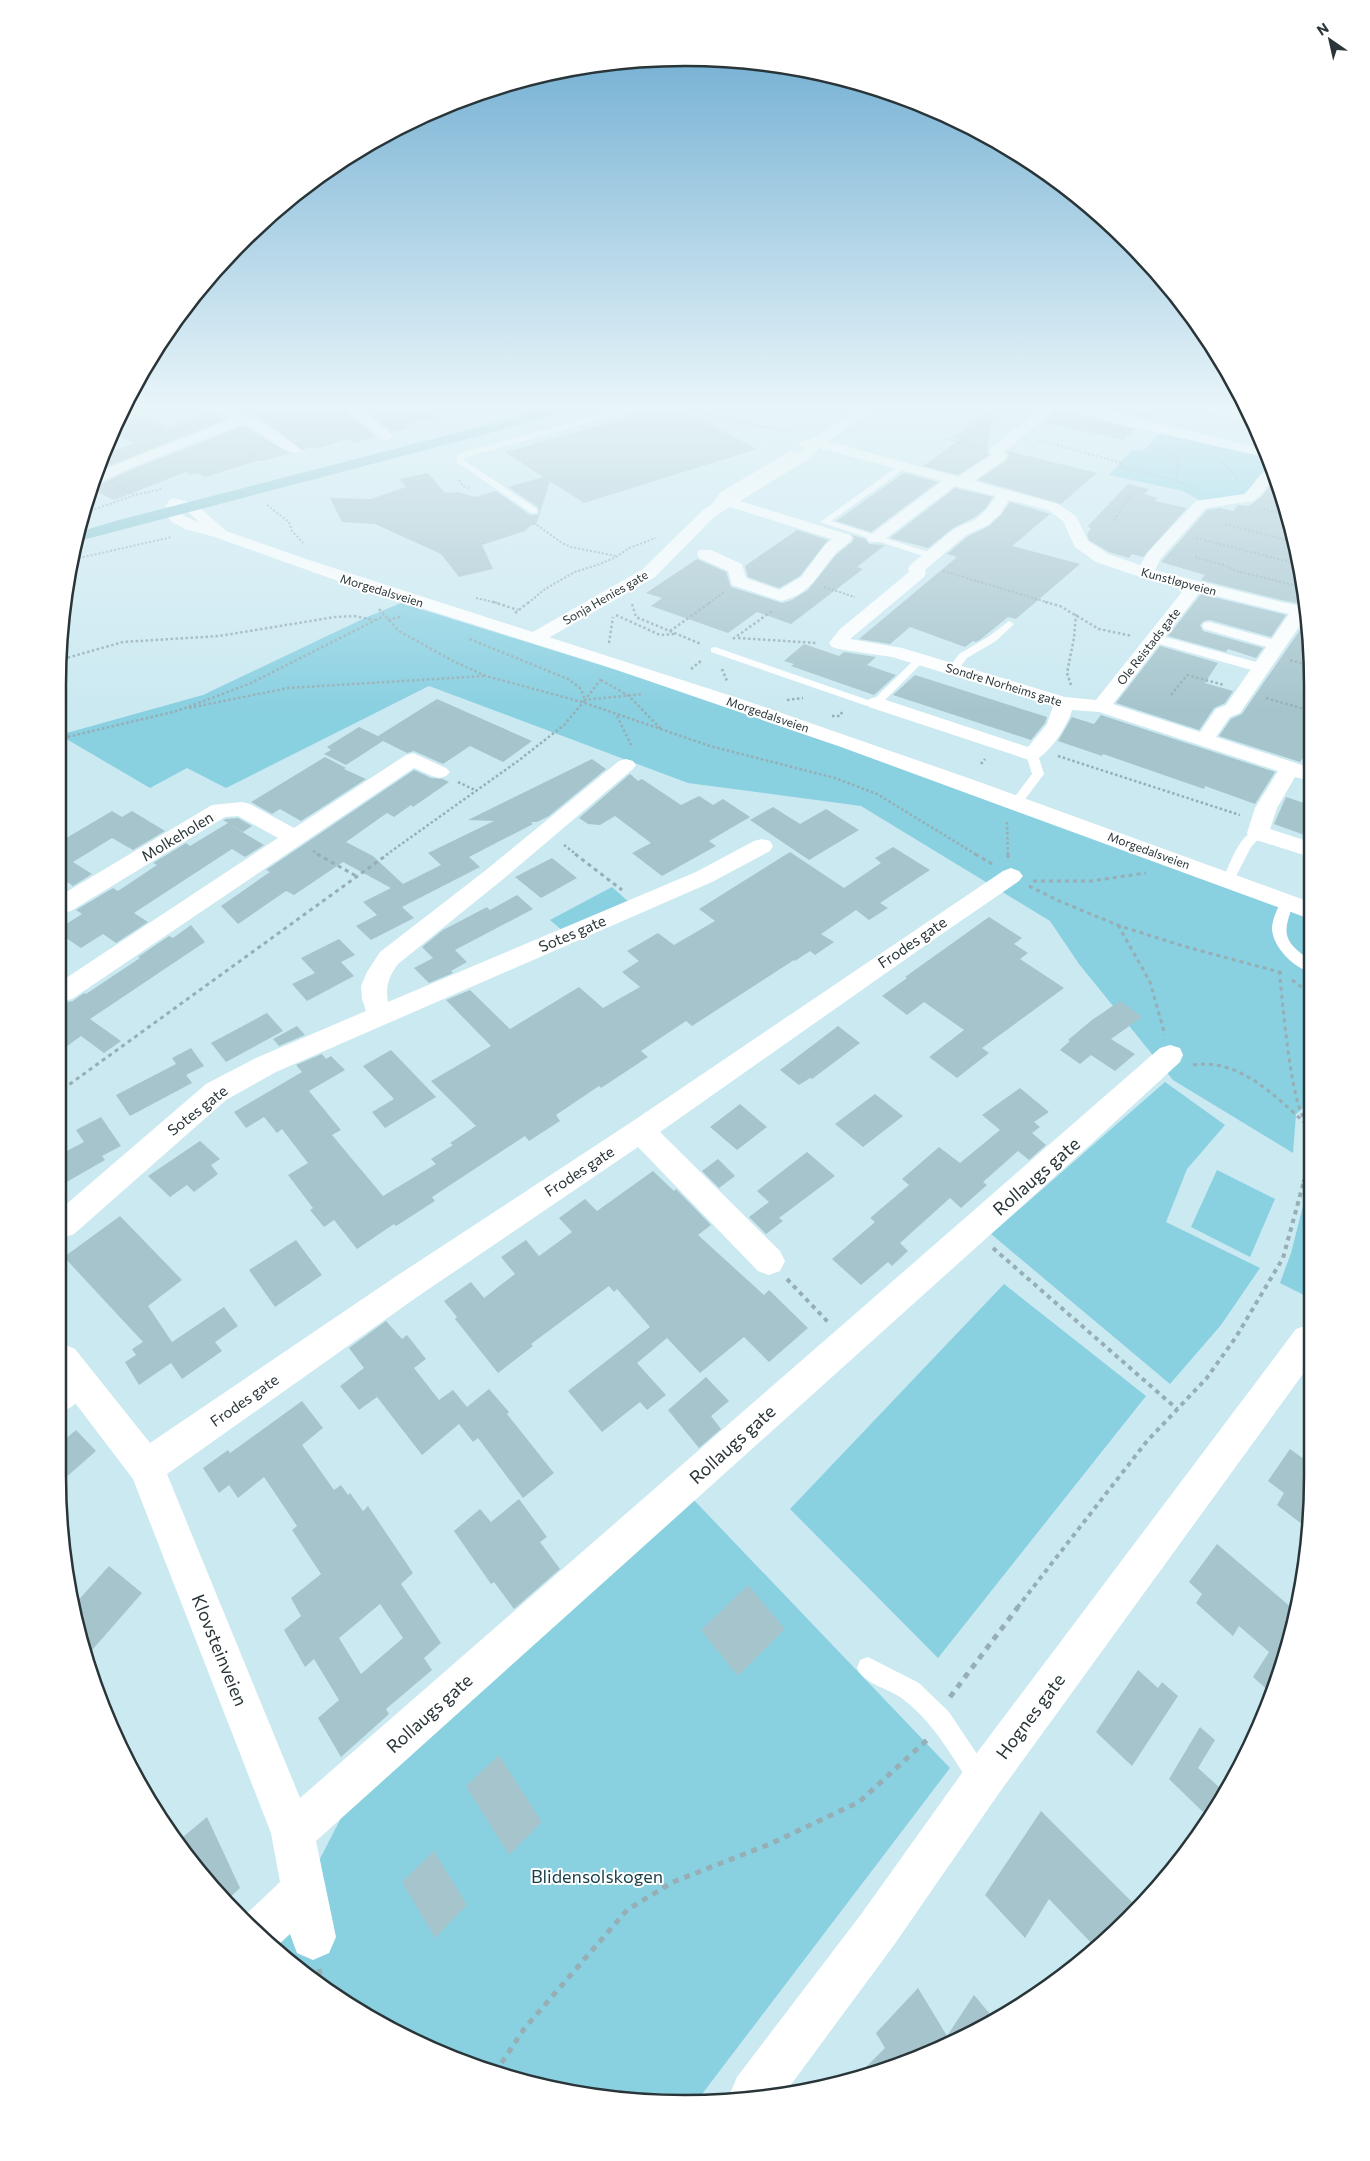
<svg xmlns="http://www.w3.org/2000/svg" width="1370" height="2161" viewBox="0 0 1370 2161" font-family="Commissioner,sans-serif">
  <rect width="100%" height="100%" fill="#cbe9f1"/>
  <g fill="#89d0e1">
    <polygon points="1165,433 1263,456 1269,468 1251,490 1243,496 1199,500 1183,491 1109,475 1132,450 1143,451 1158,435"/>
    <polygon points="401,603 729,705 1310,917 1309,1103 1296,1114 1293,1153 1173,1080 1079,964 1050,921 861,806 688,783 429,686 226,788 187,768 150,788 63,737 63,734 203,695 367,617"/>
    <polygon points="612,887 630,903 563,931 550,920"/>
    <polygon points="1165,1082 1225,1125 1187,1169 1166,1222 1260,1268 1221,1325 1170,1384 991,1234"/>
    <polygon points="1217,1170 1275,1199 1250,1257 1191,1227"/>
    <polygon points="1306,1194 1309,1196 1308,1297 1280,1283 1291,1253"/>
    <polygon points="1004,1284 1146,1396 938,1658 790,1509"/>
    <polygon points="691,1497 950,1768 696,2102 685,2103 563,2091 483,2070 407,2039 303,1974 274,1948 341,1818"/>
  </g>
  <g fill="#a6c4cc" fill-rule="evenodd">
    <polygon points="343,408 376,437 353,443 349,439 316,449 312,447 302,450 262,419 237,409"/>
    <polygon points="363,408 436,408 437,417 405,424 410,428 392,432"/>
    <polygon points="661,408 679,408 757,449 584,503 550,481 536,525 531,525 525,531 482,545 493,569 459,577 441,554 375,524 342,522 330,498 371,499 406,487 399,479 428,473 445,493 458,492 475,497 496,491 530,515 537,515 539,513 538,507 508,487 543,477 505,452"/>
    <polygon points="996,408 987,446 989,447 987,451 989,455 958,475 923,466 959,440 952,438"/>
    <polygon points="1058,408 1071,408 1073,413 1135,429 1124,440 1043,422"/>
    <polygon points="1105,408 1158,408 1147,419"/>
    <polygon points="210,412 227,419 99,470 103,455 134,443 112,433 121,418 135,413 168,428"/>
    <polygon points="243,426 290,453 263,461 260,460 205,477 198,473 190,475 186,472 114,500 93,490 95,484 103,483 133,469"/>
    <polygon points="1008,451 1097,473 1061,504 978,480 1006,461 1009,456"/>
    <polygon points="904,473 938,482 871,532 836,521"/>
    <polygon points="1274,481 1291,522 1304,600 1297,603 1281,600 1201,580 1205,575 1161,562 1207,510 1220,508 1233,511 1238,505 1249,506 1261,497"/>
    <polygon points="1128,484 1149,489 1144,494 1158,498 1155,501 1187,508 1143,557 1132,554 1129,558 1109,552 1089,540 1087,534 1091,529 1088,526"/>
    <polygon points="955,488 993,497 986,508 975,517 953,528 928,548 890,538"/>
    <polygon points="1010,502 1050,514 1012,546 1080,564 1016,619 1008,617 981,639 976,642 973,641 965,647 910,627 890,644 859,639 957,557 947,554 967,537 989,526 1001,515"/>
    <polygon points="797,530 828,540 800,576 779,588 748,577 745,566"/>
    <polygon points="852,535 865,539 869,544 885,545 857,567 863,569 791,624 757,612 728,633 651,606 662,598 646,593 697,559 726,572 731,587 782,603 792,600 808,590 836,555 852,542 854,538"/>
    <polygon points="1201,594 1286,615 1271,637 1210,620 1204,621 1200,625 1203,631 1263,648 1256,658 1228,649 1226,652 1168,636"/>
    <polygon points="1307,620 1311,644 1311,743 1303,758 1300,762 1219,736 1231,719 1242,714"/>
    <polygon points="804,644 839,656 844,652 876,657 867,665 896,675 874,695 791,666 794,664 784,661"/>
    <polygon points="1160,646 1218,663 1205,683 1233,691 1225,703 1214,708 1199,730 1116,703"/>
    <polygon points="915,675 1047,717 1045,723 1031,740 893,695"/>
    <polygon points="437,699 532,741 503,762 470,746 443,764 414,751 407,753 383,741 346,765 324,754 331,750 327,747 359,727 378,736"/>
    <polygon points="1101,715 1275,772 1255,804 1205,786 1204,789 1103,754 1102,756 1058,741 1072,717 1094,724"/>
    <polygon points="325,757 346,768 344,769 366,779 301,821 280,809 272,814 251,802"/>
    <polygon points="592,759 606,769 549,816 537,822 531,822 533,824 469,857 480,867 402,907 414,918 371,940 356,926 377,915 363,902 391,888 343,862 294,895 286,891 238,924 221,906 270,872 266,870 414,770 431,778 443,779 449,782 413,807 411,805 394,817 387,813 346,842 373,856 403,884 441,865 428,853 494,821 468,820"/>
    <polygon points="630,774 638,781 642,779 681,805 699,796 713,805 723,799 750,817 709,841 716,846 662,876 632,853 651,843 615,816 600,825 588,824 579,818"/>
    <polygon points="1286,797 1310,805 1310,837 1274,824"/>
    <polygon points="773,807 800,824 826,809 859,830 809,860 750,820"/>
    <polygon points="112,811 122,817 132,811 165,831 133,850 112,838 73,862 92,874 73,886 63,879 63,840"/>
    <polygon points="238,818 252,826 243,832 229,824 264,845 245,857 232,849 134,913 148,922 116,943 103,934 81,948 63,936 63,926 82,914 76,910 113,888 118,891 157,865 153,863 186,843 190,846 228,823 223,820 226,819"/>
    <polygon points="893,847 930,870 880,903 888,908 869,920 856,910 821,934 834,942 815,955 810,951 795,961 794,960 692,1026 686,1021 641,1051 648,1057 601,1088 599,1086 556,1115 560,1121 529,1141 525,1136 432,1197 435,1201 396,1226 394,1224 357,1249 334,1220 324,1227 310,1210 313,1208 288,1175 308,1163 282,1129 277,1133 264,1117 246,1128 234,1112 302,1072 296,1065 322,1054 326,1059 331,1056 345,1070 309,1091 341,1130 332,1135 383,1196 436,1164 431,1159 453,1145 450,1143 476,1126 431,1081 491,1046 446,1000 470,990 510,1029 579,987 603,1008 640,987 622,972 639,961 627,951 658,933 674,945 715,921 699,909 790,852 844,888 881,863 875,858"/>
    <polygon points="552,858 577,878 541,898 515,877"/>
    <polygon points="517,895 533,909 455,950 467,962 451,971 453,973 429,983 414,968 433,958 422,947 443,930 487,907 490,910"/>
    <polygon points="989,917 1022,938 1014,944 1028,953 1020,959 1064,988 982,1048 989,1053 957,1078 929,1057 964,1030 924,1002 907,1015 882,996 907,978 905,977"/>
    <polygon points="191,925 205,942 90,1019 121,1041 104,1053 81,1036 63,1049 63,1003 73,1001 84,993 86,994 140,958 138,957 169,936 173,938"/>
    <polygon points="339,939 355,955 341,962 354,976 307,1001 292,984 315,973 301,958"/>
    <polygon points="1120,1001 1142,1017 1111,1039 1135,1054 1115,1071 1091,1055 1080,1064 1060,1050 1070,1041 1068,1040 1092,1020"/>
    <polygon points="267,1013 283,1031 226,1062 211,1043"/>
    <polygon points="297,1026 305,1035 279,1046 273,1039"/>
    <polygon points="838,1026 860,1043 812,1079 810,1078 799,1085 780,1070"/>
    <polygon points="191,1048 204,1066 186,1075 192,1083 130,1116 116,1095 176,1064 172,1058"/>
    <polygon points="391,1050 436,1097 385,1128 372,1112 394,1099 363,1066"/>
    <polygon points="1020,1088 1049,1112 1034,1122 1040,1127 1032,1133 1046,1145 1029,1160 1018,1151 983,1182 987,1185 961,1208 950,1198 900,1243 908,1251 892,1266 888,1262 861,1285 832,1259 875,1222 870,1218 909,1185 902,1179 939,1147 960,1163 1000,1130 982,1115"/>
    <polygon points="875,1094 903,1116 863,1147 835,1124"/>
    <polygon points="740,1104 767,1127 737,1150 710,1127"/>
    <polygon points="101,1117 121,1146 102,1156 105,1160 63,1184 63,1153 84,1142 76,1130"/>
    <polygon points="200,1141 220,1159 211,1165 218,1174 194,1192 187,1185 170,1197 148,1176"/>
    <polygon points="807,1152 835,1176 779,1218 783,1221 766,1234 749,1217 769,1202 757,1191"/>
    <polygon points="718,1159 735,1176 719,1188 702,1171"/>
    <polygon points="653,1171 674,1191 676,1189 711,1225 698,1235 764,1295 769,1290 808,1328 769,1362 744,1337 700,1373 667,1338 637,1363 666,1395 647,1410 640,1402 602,1432 568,1391 650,1327 617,1289 614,1292 609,1286 531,1344 533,1346 498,1373 455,1319 457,1317 444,1301 471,1282 484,1298 515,1274 501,1257 526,1240 539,1256 572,1232 559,1218 585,1199 597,1211"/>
    <polygon points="120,1216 182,1280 148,1306 172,1342 224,1307 238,1326 215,1342 222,1351 182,1379 171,1363 139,1385 125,1362 136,1355 132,1349 143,1342 64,1257"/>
    <polygon points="296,1240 322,1275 275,1307 249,1270"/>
    <polygon points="386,1321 402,1339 407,1335 426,1359 414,1368 439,1400 453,1390 467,1407 489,1389 509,1412 507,1414 554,1473 523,1498 478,1438 473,1442 459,1424 422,1455 377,1397 359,1410 340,1386 364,1368 349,1348"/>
    <polygon points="706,1377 729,1401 711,1416 721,1429 699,1448 668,1410"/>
    <path d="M302,1401L323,1428L302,1445L334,1490L341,1485L348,1495L350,1493L363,1511L368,1506L413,1573L401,1584L441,1643L424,1658L432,1670L386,1709L389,1714L341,1757L318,1718L339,1700L314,1659L305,1667L284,1630L301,1616L291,1598L321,1574L292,1530L297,1526L264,1477L238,1498L229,1485L219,1493L203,1468L228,1450L230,1453ZM380,1604L403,1638L361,1674L339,1638Z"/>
    <polygon points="76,1430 96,1451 63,1480 63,1441"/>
    <polygon points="1290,1449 1308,1462 1307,1528 1277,1505 1284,1493 1268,1481"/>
    <polygon points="519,1499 547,1537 540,1542 560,1569 514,1609 494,1582 491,1584 454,1531 480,1509 491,1522"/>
    <polygon points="1217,1544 1293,1609 1271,1693 1253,1677 1269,1652 1239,1626 1233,1636 1196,1603 1202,1594 1189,1582"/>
    <polygon points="109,1566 142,1593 86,1657 74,1605"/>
    <polygon points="748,1585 785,1629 738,1676 701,1630"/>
    <polygon points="1138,1670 1158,1688 1162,1682 1178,1696 1132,1766 1096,1732"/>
    <polygon points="1200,1727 1215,1740 1198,1768 1219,1787 1203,1812 1169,1779"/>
    <polygon points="499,1755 542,1822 509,1855 466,1786"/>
    <polygon points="1041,1811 1137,1907 1097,1949 1049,1899 1025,1938 985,1895"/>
    <polygon points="207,1817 240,1888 226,1901 177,1842"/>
    <polygon points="434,1851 467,1905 435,1938 402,1882"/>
    <polygon points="918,1988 947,2036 974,1995 995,2020 962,2039 852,2081 885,2048 876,2033"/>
  </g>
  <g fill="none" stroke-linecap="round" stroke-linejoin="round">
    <g stroke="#96aeb4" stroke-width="2" stroke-dasharray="2 2" stroke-linecap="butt">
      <polyline points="678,408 791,433"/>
      <polyline points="719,417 724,408"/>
      <polyline points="943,438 979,447"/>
      <polyline points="1038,440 1122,463 1119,467 1175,480"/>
      <polyline points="1163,448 1179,460 1175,480 1194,488"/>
      <polyline points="1170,453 1179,452"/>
      <polyline points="1222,462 1238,478 1234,483"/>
      <polyline points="459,480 463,486 469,488"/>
      <polyline points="118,487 135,495"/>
      <polyline points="267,505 289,522 292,531 303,543"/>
      <polyline points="1263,509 1288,515"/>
      <polyline points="87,512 135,495 162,489"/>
      <polyline points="1114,520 1131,495"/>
      <polyline points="1225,524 1294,542"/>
      <polyline points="537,525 562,543 571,547 616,556"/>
      <polyline points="1196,538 1298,564"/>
      <polyline points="1195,557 1224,565 1236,571 1302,587"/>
      <polyline points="75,559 172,537"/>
      <polyline points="943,571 1050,603"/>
      <polyline points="824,587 855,597"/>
      <polyline points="476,598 498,603"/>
      <polyline points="528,603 545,589 575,572 600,564 616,557 629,548 656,538"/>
      <polyline points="709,603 724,592"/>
    </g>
    <g stroke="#96aeb4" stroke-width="2.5" stroke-dasharray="2.5 2.5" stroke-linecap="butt">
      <polyline points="493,602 518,610"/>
      <polyline points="1045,602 1060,606 1099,629 1132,636"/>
      <polyline points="632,604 636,617 701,644"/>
      <polyline points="379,609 399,631 451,660 486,676 582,702 710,746 835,778 877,794 977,855"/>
      <polyline points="515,613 529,602"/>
      <polyline points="616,615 660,635 675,634"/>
      <polyline points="388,620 403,616"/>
      <polyline points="670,631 711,602"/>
      <polyline points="738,638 817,643"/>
      <polyline points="733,639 772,611"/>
      <polyline points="609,643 613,617"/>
      <polyline points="1302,643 1311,645"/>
      <polyline points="63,659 123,642 219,636 335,617 354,616 374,620"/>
      <polyline points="1290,660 1311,666"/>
      <polyline points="691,669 702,660"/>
      <polyline points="722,669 727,681"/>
      <polyline points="601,679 585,700 643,694"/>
      <polyline points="601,680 629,696 661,729"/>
      <polyline points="1071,685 1067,673 1074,638 1076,614"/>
      <polyline points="1308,688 1311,689"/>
      <polyline points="1171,695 1187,675 1224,685"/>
      <polyline points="1266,698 1311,711"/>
      <polyline points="787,700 803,698"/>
      <polyline points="189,708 288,688 485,676"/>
      <polyline points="617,716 632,747"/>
      <polyline points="832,716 840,716 843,710"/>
      <polyline points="63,738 177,711 249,684 384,616"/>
      <polyline points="1058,756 1240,815"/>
      <polyline points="981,764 985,759"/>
      <polyline points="458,782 477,791"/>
      <polyline points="1007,822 1008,855"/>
      <polyline points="564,845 577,855"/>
      <polyline points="313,851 320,855"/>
      <polyline points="386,855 518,761 564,725 585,700 581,689 568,679 467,638"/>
    </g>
    <g stroke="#96aeb4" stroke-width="3" stroke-dasharray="4 4" stroke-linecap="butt">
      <polyline points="317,854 358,877"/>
      <polyline points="575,854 622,890"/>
      <polyline points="975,854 992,864"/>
      <polyline points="1008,854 1008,858"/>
      <polyline points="1033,881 1091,881 1146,873"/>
      <polyline points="1029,886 1059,901 1120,926 1183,946 1283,973"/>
      <polyline points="1118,925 1150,982 1165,1035"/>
      <path d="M1279,971C1283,999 1290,1111 1309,1125"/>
      <polyline points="1292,980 1310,993"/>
      <path d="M1193,1065C1238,1058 1273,1094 1304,1122"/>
      <polyline points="63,1089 388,854"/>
      <polyline points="1303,1182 1309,1168"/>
    </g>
    <g stroke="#96aeb4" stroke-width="4" stroke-dasharray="4.5 4.5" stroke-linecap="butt">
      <polyline points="993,1248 1177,1409"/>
      <polyline points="787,1279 828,1322"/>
      <polyline points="1017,1608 1147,1441 1206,1379 1236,1337 1283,1258 1304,1181"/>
    </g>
    <g stroke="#96aeb4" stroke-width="5" stroke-dasharray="6 6" stroke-linecap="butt">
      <polyline points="950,1697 1018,1607"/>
      <polyline points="319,1969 322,1986"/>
      <polyline points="495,2073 524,2029 627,1910 673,1882 770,1844 859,1802 927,1740"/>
    </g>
    <g fill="#fff" fill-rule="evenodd">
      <polygon points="626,408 639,408 464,458 465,461 537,509 537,513 531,513 457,462 457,455 466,451"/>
      <polygon points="790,451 797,453 727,496 712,515 706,515 705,513 721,492"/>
      <polygon points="900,465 907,467 831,521 935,554 935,558 929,558 820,522"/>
      <polygon points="1009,621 1014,624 996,641 967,658 957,671 949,671 948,669 959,654 988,637"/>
      <polygon points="715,647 868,700 873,700 916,658 924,658 925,660 880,705 867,706 711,652 711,648"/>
      <polygon points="1032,752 1038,755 1044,774 1020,806 1012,806 1010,803 1032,774 1026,755"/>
      <path d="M1258,829L1264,833L1251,847L1233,882H1225L1223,879C1230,864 1239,834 1258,829Z"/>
      <path d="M1288,898L1294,902C1283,932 1281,940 1310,960V972C1293,967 1273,947 1272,929C1272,919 1278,907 1283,899Z"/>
      <path d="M82,1375L89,1378L91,1384C87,1395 74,1407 63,1411V1390L75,1378Z"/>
      <path d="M868,1657L919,1683L949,1712L989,1772L992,1780L989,1788L981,1791L973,1788C952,1757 934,1723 904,1700C890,1688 864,1685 857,1668L860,1660Z"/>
    </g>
    <g fill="#fff" fill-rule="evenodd">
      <polygon points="1209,622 1282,642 1285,645 1282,648 1277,650 1204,629 1202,626 1204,623"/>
      <polygon points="1154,634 1267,665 1270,668 1267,671 1262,673 1149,641 1147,638 1149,635"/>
    </g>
    <g fill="#fff" fill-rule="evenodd">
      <path d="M215,408H232L246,416L261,421L300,449L298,452C282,456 262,428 243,424L132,467L102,481L95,482L98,472L231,419Z"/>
      <polygon points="345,408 360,408 394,436 387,440 382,439"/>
      <path d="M862,408H878L827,441L958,477L992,455L989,451L991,448L1041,408H1056L1004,452L1007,456L1005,459L974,481L1058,504L1076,516L1088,541L1108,554L1140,565L1148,552L1196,501L1244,494C1253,487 1259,472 1269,469L1273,479L1260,496L1253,501L1206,508L1161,558L1155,570L1281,602L1297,605L1304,602L1307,617L1303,621L1240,713L1230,717L1216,737L1311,768V781L1295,777L1277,808L1270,829L1310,842V857L1250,838L1247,833L1255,808L1278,771L1099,712L1072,710C1068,725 1048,757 1032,761L869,707L866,703L869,699L876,697L883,699L1028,747L1047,724L1053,706L892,657L838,649L832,647L829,643L839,630L909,572L908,569L910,565L954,529L976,519L987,509L996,496L955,486L881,542H869L867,539L869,536L942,481L819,448L810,458L740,501L850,535L852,538C848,545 840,548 835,554C817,575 811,594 781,601L732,585L728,571L699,558L697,554L699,550H711L742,564L746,578L779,590L801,577L824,546L832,539L730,507L715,516L655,577L543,641L537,642L531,641L528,637L531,633L643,569L703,510L800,452L804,448L798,444L800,441L811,439ZM1009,500L1048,510L1063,521L1075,547L1096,562L1134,575L1185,588L1096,700L1065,697L902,648L850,639L924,577L926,573L925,570L966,535L988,525L1000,514ZM1200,592L1289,614L1226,705L1216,709L1200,732L1113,704Z"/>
      <polygon points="1073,408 1095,408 1260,448 1264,457 1115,423 1074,411"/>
      <polygon points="1205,408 1229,408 1246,413 1249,421 1206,411"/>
      <polygon points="413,753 446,768 450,772 446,776 439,778 432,776 414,768 72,999 63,1001 63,980 278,838 238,816 225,817 71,911 63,913 63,894 212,805 242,802 250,804 294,828 406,755"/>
      <path d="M626,759L633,761L636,765L633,769L502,880L398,964C389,976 385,987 388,1002L696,872L754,841L762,839L770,841L773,846L770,851L712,882L276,1072L226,1100L74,1234L63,1238V1207L206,1084L256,1058L366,1011L362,999L361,986L367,972L380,952L486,870L619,761Z"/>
      <polygon points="1011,868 1019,871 1023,876 1019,881 933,940 660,1132 780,1251 785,1261 780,1271 769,1275 758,1271 638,1147 417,1297 167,1474 300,1798 1160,1048 1170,1045 1180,1048 1183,1055 1180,1062 1091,1144 316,1841 336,1937 329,1953 313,1960 297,1953 290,1934 274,1949 241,1919 280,1882 271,1833 133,1479 63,1387 63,1344 75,1349 150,1443 395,1277 630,1123 1003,871"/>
      <polygon points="1308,1325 1308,1367 997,1796 894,1945 787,2090 731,2097 730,2094 737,2077 862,1913 967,1766 1296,1329"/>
    </g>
    <path fill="#fff" fill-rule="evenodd" d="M174,498L196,504L226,531L309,560L738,698L971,779L1310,902V919L841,747L608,667L355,587L215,537L185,529L172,522L164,511L169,500ZM180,509L186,510L200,523L184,516Z"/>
    <polygon fill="#82c2cf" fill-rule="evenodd" points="543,408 565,408 564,411 505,429 79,541 82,531 119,520 495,423"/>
  </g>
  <linearGradient id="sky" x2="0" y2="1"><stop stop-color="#65a7ce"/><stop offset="0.57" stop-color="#e8f5f9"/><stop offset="1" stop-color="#e8f5f9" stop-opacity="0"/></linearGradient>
  <rect width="1370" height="711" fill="url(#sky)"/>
  <g text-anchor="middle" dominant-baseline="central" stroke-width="4" stroke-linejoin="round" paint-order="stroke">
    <g font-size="12" fill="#293538" stroke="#fff">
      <text transform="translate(1179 581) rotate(15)">Kunstløpveien</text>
      <text transform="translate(382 590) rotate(17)">Morgedalsveien</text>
      <text transform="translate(605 597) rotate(-30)">Sonja Henies gate</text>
      <text transform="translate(1148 646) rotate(-52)">Ole Reistads gate</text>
      <text transform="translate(1004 684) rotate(17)">Sondre Norheims gate</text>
      <text transform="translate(768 714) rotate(19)">Morgedalsveien</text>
      <text transform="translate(1149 850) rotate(20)">Morgedalsveien</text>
    </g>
    <g font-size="15" fill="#293538" stroke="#fff">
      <text transform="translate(177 836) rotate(-31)">Molkeholen</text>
      <text transform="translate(572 933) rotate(-23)">Sotes gate</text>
      <text transform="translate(912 942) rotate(-34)">Frodes gate</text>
      <text transform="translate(197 1110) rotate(-38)">Sotes gate</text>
      <text transform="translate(579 1171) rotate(-33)">Frodes gate</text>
      <text transform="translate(244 1400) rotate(-35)">Frodes gate</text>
    </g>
    <g font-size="18" fill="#293538" stroke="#fff">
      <text transform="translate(1036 1176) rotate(-41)">Rollaugs gate</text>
      <text transform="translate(732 1444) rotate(-42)">Rollaugs gate</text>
      <text transform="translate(220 1650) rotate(68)">Klovsteinveien</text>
      <text transform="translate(429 1713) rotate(-42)">Rollaugs gate</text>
      <text transform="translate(1030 1716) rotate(-53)">Hognes gate</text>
    </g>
    <g font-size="18" fill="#193f48" stroke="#fff">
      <text x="597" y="1876">Blidensolskogen</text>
    </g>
  </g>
  <path d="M0 0H1370V2161H0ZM685 66H685A619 619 0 0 1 1304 685V1476A619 619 0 0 1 685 2095H685A619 619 0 0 1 66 1476V685A619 619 0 0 1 685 66Z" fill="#fff" fill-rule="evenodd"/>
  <path fill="none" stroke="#293538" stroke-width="2.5" d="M685 66H685A619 619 0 0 1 1304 685V1476A619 619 0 0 1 685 2095H685A619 619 0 0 1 66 1476V685A619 619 0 0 1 685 66Z"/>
  <g transform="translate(1330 40) rotate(326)" stroke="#ffffff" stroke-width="4" paint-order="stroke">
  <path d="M0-4L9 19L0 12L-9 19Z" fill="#293538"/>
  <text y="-8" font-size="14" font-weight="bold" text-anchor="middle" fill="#293538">N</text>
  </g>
</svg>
